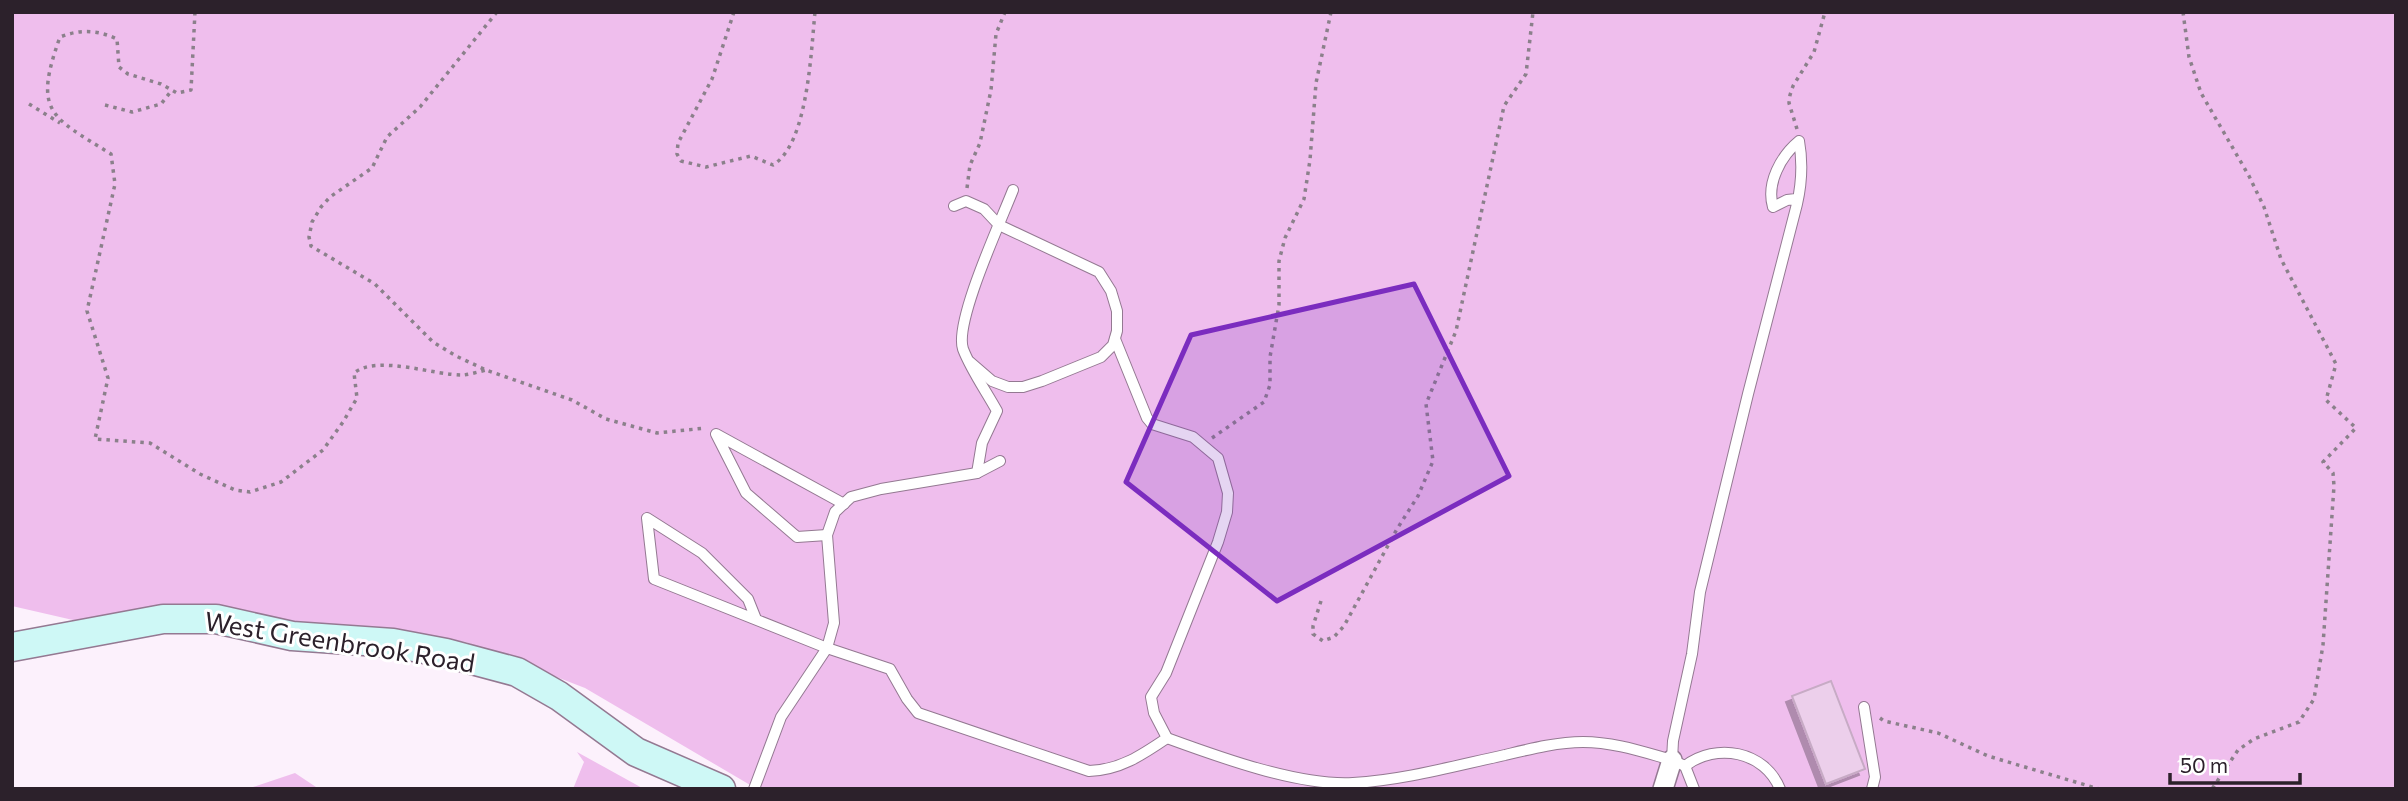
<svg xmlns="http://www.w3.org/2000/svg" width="2408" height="801" viewBox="0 0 2408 801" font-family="Commissioner,sans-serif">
  <defs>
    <filter id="shadow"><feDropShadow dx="-6" dy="6" stdDeviation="0" flood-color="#0004"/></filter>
  </defs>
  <rect width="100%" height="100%" fill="#fcf1fc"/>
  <g fill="#efbeed">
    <polygon points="12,12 2396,12 2396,789 757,789 585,688 466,642 203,612 86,623 12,606"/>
    <polygon points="577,752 644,789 573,789 584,762"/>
    <polygon points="295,773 319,789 247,789"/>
  </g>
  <polygon fill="#eccfeb" stroke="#c7abc5" stroke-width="2" filter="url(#shadow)" points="1831,681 1865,769 1826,784 1792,696"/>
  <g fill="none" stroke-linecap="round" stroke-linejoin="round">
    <g stroke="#947992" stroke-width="12">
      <g id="lane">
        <polyline points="954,206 966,201 984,209 999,225 1099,272 1111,291 1117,311 1117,331 1113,345 1101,357 1042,381 1023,387 1008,387 992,381 970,362"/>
        <path d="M977,473L982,443L997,411C986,391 971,370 963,349C954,322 1001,221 1013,190"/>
        <polyline points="827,535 797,537 746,493 716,434 844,504"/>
        <path d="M756,619L748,599L702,553L647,518L654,579L827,648L890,669L907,699L918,713L1089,771C1120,770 1142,755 1167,738L1154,713L1151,697L1166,673L1218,542L1227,512L1228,493L1218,458L1193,437L1152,424L1147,418L1115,339"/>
        <polyline points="1864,707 1875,777 1872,789"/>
        <path d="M1167,738C1219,757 1298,786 1353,783C1404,780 1454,766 1505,755C1530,749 1557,742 1583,742C1614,742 1643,752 1672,760L1673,741L1692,654L1700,592L1748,394L1797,204L1796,199L1787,200L1773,207C1766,183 1781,156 1799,141C1803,163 1802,182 1797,204"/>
        <path d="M1672,760L1685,766C1716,742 1765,751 1780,789"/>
        <polyline points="1685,766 1694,789"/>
        <polyline points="754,789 781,717 827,648 834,623 827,535 835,512 851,497 881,489 977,473 1000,461"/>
      </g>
    </g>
    <g stroke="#947992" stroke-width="22">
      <polyline id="street" points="1663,789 1672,760"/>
    </g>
    <g stroke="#947992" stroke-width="31">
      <polyline id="secondary" points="12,647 163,619 216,619 292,636 393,643 446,653 517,672 559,696 636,752 721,789"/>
    </g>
    <g stroke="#8b808b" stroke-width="3.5" stroke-dasharray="3.5 5" stroke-linecap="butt">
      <path d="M195,12L191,90L177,93L161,84L128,74L119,67L117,39C98,30 80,29 60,37C33,112 50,116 111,154L115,184L87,311L108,378L95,439L150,443L200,474L235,490L250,492L281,482L323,450L343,422L357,398L354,373C377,354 436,376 464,375C471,374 478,372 486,370"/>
      <polyline points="497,12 420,107 387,137 372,168 330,197 321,207 312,222 309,237 311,246 375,284 433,342 456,356 486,370 572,400 606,419 657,433 706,428"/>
      <path d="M734,12L712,79L678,143L677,154L681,161L706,167L751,156L773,165C808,144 811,51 815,12"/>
      <polyline points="2183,12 2189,57 2201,93 2249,176 2264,207 2281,259 2336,364 2326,400 2356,428 2323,462 2333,473 2334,486 2323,645 2314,699 2299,722 2254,739 2238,750 2212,789"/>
      <polyline points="29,104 60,123"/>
      <polyline points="105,105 132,112 161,104 172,90"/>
      <polyline points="1797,129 1789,103 1790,95 1793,86 1814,52 1825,12"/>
      <polyline points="967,188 970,165 980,143 991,90 996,34 1005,12"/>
      <polyline points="1212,438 1264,402 1270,385 1270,357 1279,305 1279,261 1285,238 1304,199 1310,160 1316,83 1331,12"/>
      <polyline points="1321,601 1313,626 1313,634 1323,641 1334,637 1344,626 1397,529 1418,496 1433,461 1426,404 1456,331 1504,106 1526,74 1533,12"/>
      <polyline points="1880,718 1884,721 1938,733 1988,756 2099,789"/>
    </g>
    <use href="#lane" stroke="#fff" stroke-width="10"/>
    <use href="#street" stroke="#fff" stroke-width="19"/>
    <use href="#secondary" stroke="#cef8f6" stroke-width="28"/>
  </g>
  <path fill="#7b2cbf" fill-opacity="0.2" stroke="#7b2cbf" stroke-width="5" stroke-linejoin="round" d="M1414,284L1509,476L1277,601L1126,482L1191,335Z"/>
  <g text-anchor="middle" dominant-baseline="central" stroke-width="6" stroke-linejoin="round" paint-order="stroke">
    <g font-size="26" fill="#2c212b" stroke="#fff">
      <text transform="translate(340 641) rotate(9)">West Greenbrook Road</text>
    </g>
  </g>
  <rect width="2408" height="801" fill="none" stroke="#2c212b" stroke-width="28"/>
  <path d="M2170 773v10h130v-10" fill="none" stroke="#2c212b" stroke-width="3.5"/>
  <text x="2180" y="773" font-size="21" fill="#2c212b" stroke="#ffffff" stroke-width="5" paint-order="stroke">50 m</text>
</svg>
